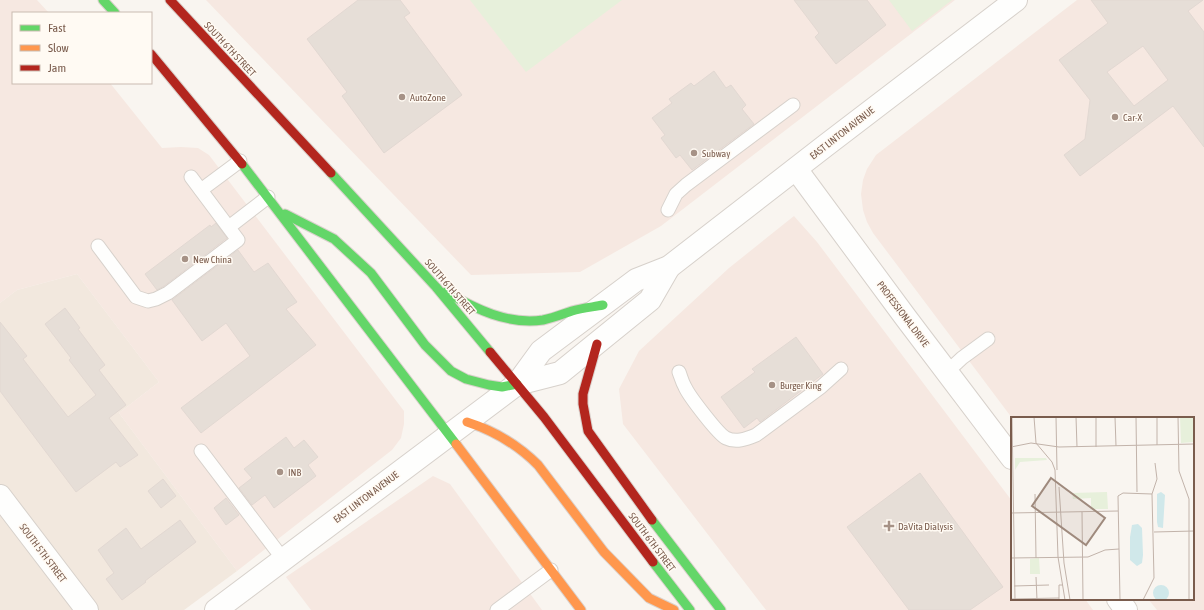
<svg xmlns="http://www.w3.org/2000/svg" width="1204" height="610" viewBox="0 0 1204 610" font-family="'Asap Condensed',sans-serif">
  <rect width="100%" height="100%" fill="#f9f5f0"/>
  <polygon fill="#f2e8de" points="77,274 159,382 119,413 237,571 184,610 0,610 0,303 17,290"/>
  <g fill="#f6e8e1">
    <polygon points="0,0 37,0 49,13 13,13 13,83 110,83 162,148 181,147 198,148 209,155 404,411 404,424 401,438 392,450 237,571 119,413 159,382 77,274 17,290 0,303"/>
    <polygon points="206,0 955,0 661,226 580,272 471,275"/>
    <polygon points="1077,0 1204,0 1204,610 1157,610 1148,599 1193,599 1193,418 1012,418 873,233 867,222 863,210 861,194 863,180 867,169 876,155"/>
    <polygon points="794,216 817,242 1012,501 1012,599 1085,599 1093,610 766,610 623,424 619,389 639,351 729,268"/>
    <polygon points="433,476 450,484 542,610 311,610 286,577"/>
  </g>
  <g fill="#e7f0db">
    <polygon points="470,0 622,0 526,72"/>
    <polygon points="889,0 952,0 912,31"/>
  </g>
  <g fill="#e6ded7" stroke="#e2d8d2" fill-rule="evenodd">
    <polygon points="358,0 400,0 410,13 404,17 462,95 384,153 342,96 347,92 307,39"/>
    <polygon points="794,0 867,0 886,25 836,64 815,37 819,33"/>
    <path d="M1091,0H1203L1188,11L1204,32V147L1173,106L1080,176L1064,155L1085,139L1090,100L1059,60L1108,23ZM1143,46L1168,80L1134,106L1107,72Z"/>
    <polygon points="714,71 726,88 731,85 746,105 742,109 754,124 692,170 680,155 676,158 661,138 665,135 652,118 672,103 669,99 691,83 694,86"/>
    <polygon points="216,223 227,238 164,286 157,290 145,274 210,225 211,227"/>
    <polygon points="238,250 254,272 268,263 297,302 286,309 316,345 201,433 181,408 250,356 226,323 202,341 172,300"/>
    <polygon points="65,308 80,328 78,329 105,365 99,370 126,405 109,418 138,455 120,467 116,462 76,492 0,391 0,322 27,356 23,359 68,417 96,395 69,360 71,358 45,324"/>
    <polygon points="796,337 823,374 760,422 757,418 744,428 721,397 755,372 752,369"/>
    <polygon points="286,437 294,448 304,440 318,457 308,465 316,476 274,508 265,495 252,505 239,488 252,478 244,469"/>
    <polygon points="920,473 1003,587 970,610 909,610 847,527"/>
    <polygon points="163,479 176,496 161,508 148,491"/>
    <polygon points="226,498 239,515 226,525 214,508"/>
    <polygon points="180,520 196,542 145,581 146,582 122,600 106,579 114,573 98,550 126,528 141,549"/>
  </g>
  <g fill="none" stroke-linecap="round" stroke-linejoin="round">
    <g stroke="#d7d1cb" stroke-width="15">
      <g id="lane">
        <polyline points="201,190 240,161"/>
        <polyline points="668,210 676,194 686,185 793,105"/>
        <polyline points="229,227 268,197"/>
        <polyline points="98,246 136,297 148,301 156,299 168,293 238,240 191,177"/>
        <path d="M679,372C681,377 682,382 685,387C689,396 718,434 726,438C736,443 746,439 756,435L821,387L841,369"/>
        <polyline points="947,372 962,358 988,339"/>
        <polyline points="201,451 283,559"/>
        <polyline points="497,610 551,570"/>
      </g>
    </g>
    <g stroke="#d7d1cb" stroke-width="24">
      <g id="street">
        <polyline points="796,169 906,318 1012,458"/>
        <polyline points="517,384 560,373 650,300 669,267"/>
        <polyline points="0,496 87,610"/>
        <polyline points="1118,599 1126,610"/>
        <polyline points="216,610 517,384 541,351 636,280 669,267 825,146 1016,0"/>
      </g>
    </g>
    <g stroke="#dad1cc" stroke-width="11">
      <g id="fast">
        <polyline points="103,0 115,13"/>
        <polyline points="242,164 456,444"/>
        <polyline points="331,173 436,287 490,352"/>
        <polyline points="285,214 334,239 371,273 425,345 451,371 466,379 489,385 502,387 517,384"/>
        <path d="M446,292C476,309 507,325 543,320C553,318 563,314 572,311C582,308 593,307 603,305"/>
        <polyline points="652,520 721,610"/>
        <polyline points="653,562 690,610"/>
      </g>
    </g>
    <g stroke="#dad1cc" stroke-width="11">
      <g id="slow">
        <path d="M467,422C495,431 517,444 538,465L604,552L649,598L674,610"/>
        <polyline points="456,444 581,610"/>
      </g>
    </g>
    <g stroke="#dad1cc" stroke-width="11">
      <g id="jam">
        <polyline points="170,0 331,173"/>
        <polyline points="151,54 242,164"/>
        <polyline points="597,344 583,394 583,404 588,431 652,520"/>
        <polyline points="490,352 544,417 653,562"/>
      </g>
    </g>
    <use href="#lane" stroke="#fefefd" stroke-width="13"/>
    <use href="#street" stroke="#fefefd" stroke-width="22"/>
    <use href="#fast" stroke="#63d668" stroke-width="9"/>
    <use href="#slow" stroke="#ff974d" stroke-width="9"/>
    <use href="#jam" stroke="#b3261e" stroke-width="9"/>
  </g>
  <g fill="#a69286" stroke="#fffaf3" stroke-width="1.5">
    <circle cx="402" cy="97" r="4"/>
    <circle cx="1115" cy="117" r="4"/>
    <circle cx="694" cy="153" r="4"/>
    <circle cx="185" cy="259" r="4"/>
    <circle cx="772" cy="385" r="4"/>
    <circle cx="280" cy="472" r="4"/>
    <path d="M887 520h4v4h4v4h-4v4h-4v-4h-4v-4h4z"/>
  </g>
  <g text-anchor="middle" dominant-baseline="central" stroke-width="3" stroke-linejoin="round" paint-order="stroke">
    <g font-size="10" fill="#7a5c4d" stroke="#fffaf3">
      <text transform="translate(230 49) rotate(47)">SOUTH 6TH STREET</text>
      <text transform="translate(842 133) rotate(-38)">EAST LINTON AVENUE</text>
      <text transform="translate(450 287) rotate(49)">SOUTH 6TH STREET</text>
      <text transform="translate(903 314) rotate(53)">PROFESSIONAL DRIVE</text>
      <text transform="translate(366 497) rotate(-37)">EAST LINTON AVENUE</text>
      <text transform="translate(652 542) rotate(53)">SOUTH 6TH STREET</text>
      <text transform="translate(43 553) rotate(53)">SOUTH 5TH STREET</text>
    </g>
    <g font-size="10" fill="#7a5c4d" stroke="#fffaf3" text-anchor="start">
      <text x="410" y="97">AutoZone</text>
      <text x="1123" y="117">Car-X</text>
      <text x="702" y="153">Subway</text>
      <text x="193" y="259">New China</text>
      <text x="780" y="385">Burger King</text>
      <text x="288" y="472">INB</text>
      <text x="898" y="526">DaVita Dialysis</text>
    </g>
  </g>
  <g transform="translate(1011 417)">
    <rect width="183" height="183" fill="#f9f5f0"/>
    <path d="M169,0H183V25L170,26ZM4,41H35L36,43L9,45L4,53ZM96,75L97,92H80V81L62,82L61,76ZM28,141L29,157H19V142Z" fill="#e7f0db"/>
    <path d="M150,75L154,78L152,111L147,110L146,105V77ZM127,107L131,111L132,138L131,146L126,149L119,143V120L121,108ZM142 176a8 8 0 1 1 16 0a8 8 0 1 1-16 0Z" fill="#d0e8ea"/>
    <path fill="none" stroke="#c2b3aa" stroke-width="1" d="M1,0L4,183M23,0L25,26L41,45L44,53L47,140L54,183M45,0L46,53M65,0L66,30M85,0V30M104,0L105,29M125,0L126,75M146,0V28M167,0L168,54L178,82V183M0,30L20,26L48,30L183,27M48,70L53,146L59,183M24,77L25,141M141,77L146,62L144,46M71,95L72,183M0,96L107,94M143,115L183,114M0,141L77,140L94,133L108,132M25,160L26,183M3,169L38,168M0,182L48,181M48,182V168H52M109,183L107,79L112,76L141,77M132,183L143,161L141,77"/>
    <path fill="#9f8a7d" fill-opacity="0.15" stroke="#9f8a7d" stroke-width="2" d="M40,61L94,101L75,128L21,89Z"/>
    <rect width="183" height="183" fill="none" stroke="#7a5c4d" stroke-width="2"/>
  </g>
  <rect x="12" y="12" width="140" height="72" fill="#fffaf3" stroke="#cabbb1"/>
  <rect x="20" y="25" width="20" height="6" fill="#63d668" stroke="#cabbb1"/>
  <text x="48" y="32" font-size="12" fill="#7a5c4d">Fast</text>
  <rect x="20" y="45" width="20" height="6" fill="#ff974d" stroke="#cabbb1"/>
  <text x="48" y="52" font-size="12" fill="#7a5c4d">Slow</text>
  <rect x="20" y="65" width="20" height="6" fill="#b3261e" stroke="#cabbb1"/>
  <text x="48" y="72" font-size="12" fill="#7a5c4d">Jam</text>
</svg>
